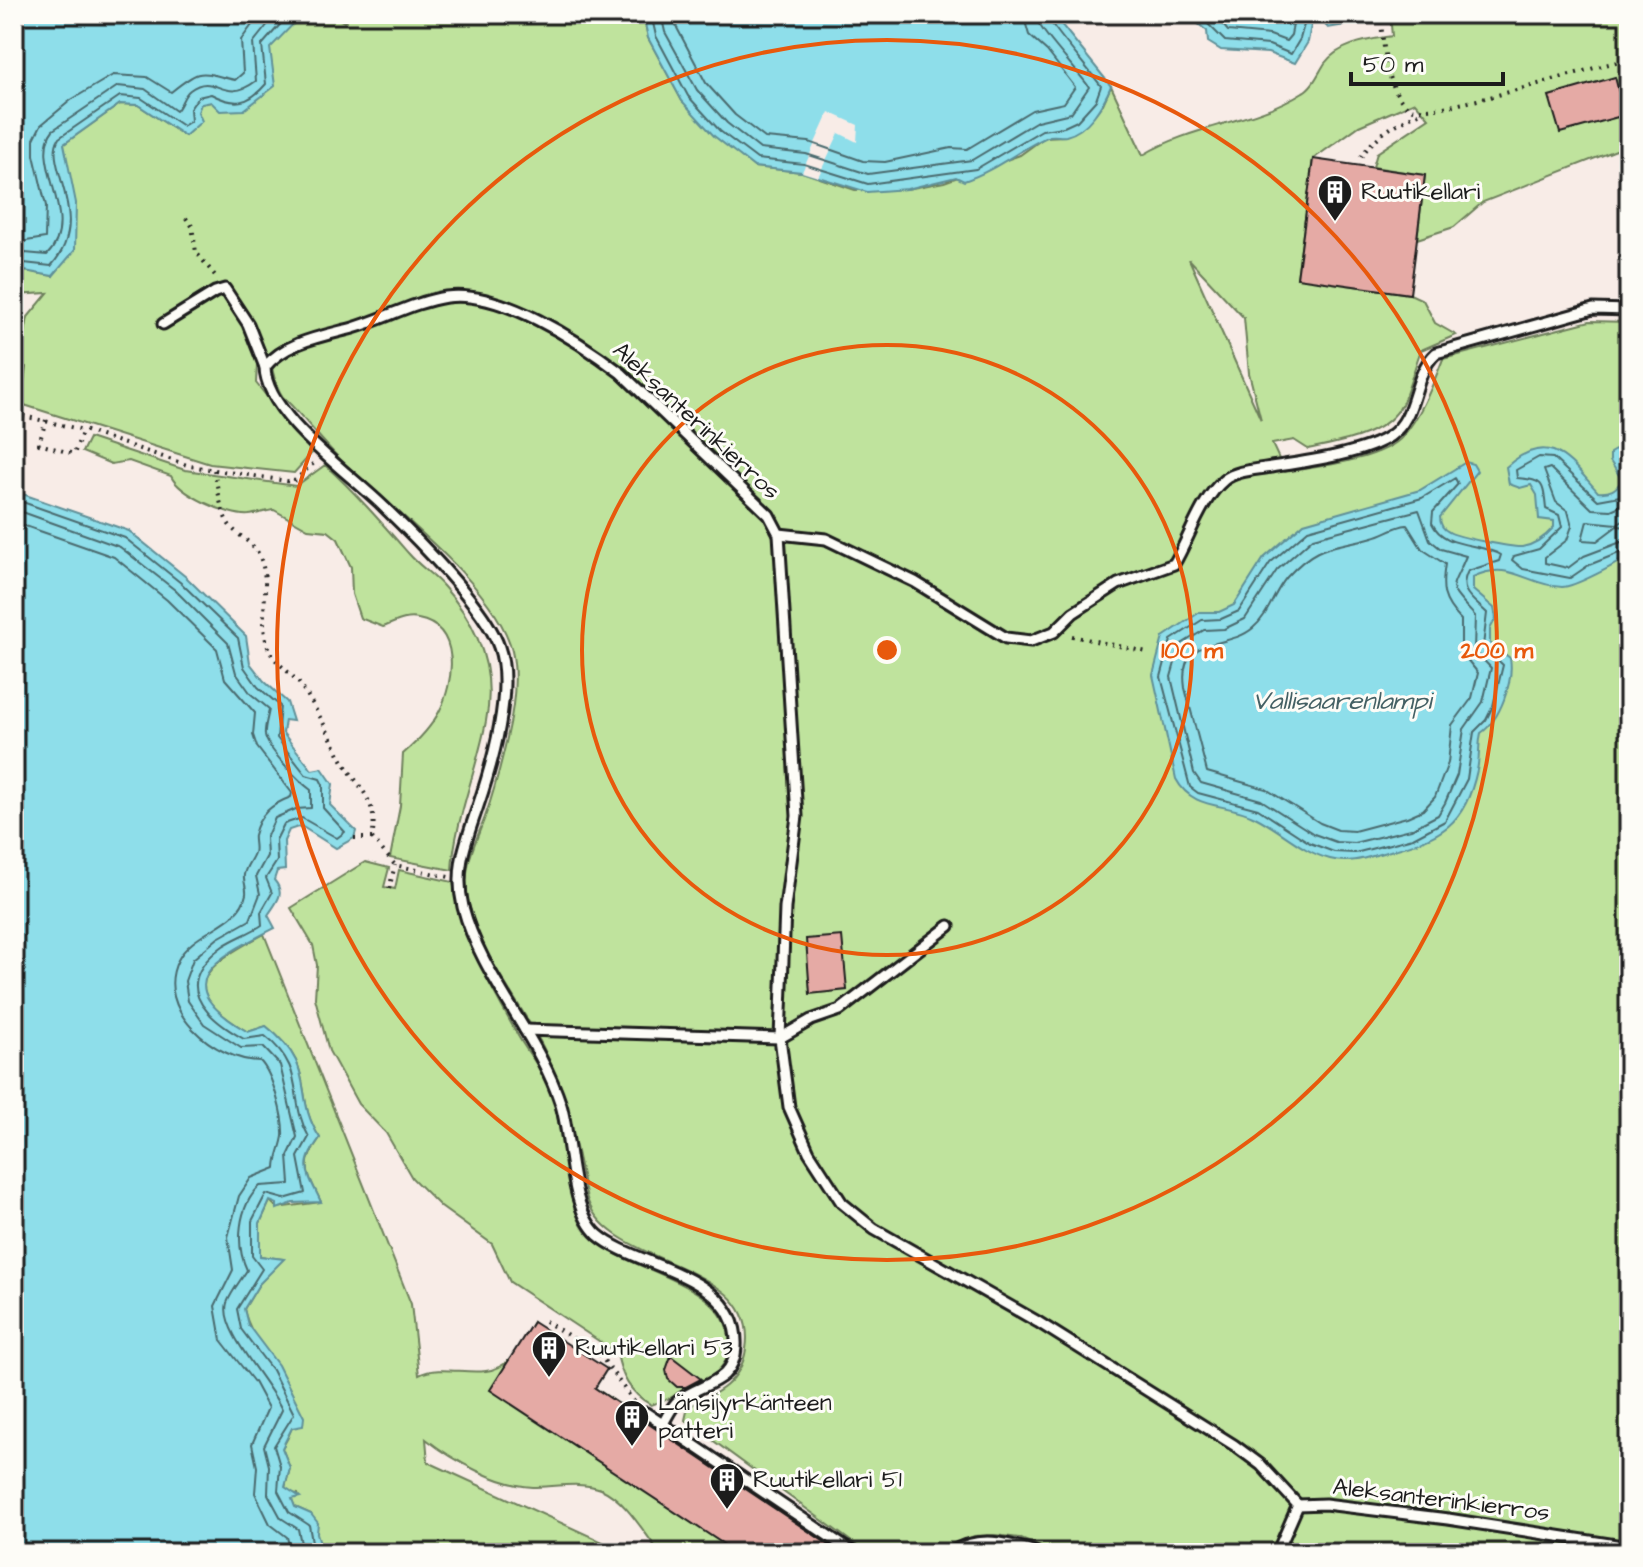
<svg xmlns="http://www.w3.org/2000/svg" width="1643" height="1567" viewBox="0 0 1643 1567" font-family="'Architects Daughter',sans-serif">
  <rect width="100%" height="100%" fill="#f8ece7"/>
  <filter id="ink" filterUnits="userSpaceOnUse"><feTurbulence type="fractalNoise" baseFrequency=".0125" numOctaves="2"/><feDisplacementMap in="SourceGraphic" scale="16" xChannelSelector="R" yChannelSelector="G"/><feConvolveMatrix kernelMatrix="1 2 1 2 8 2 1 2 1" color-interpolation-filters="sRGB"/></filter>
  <g filter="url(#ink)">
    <g fill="#bfe39d" stroke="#6e805c" stroke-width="2" fill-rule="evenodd">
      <path d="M303,14H330L344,22L351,14H643L648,38L682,101L754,167L802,172L855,190L907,189L944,182L1020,155L1045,137L1065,136L1082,127L1103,104L1111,86L1143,155C1192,125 1254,123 1303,92C1313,87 1319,72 1325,63C1340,43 1369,40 1392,36L1390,14H1629V145L1483,202L1454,227L1417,239L1425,175L1373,167L1377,153L1429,118L1415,102L1359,126L1313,159L1297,278L1410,294L1423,300L1435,323L1456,335L1421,350C1414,368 1410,387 1402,404C1386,436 1339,442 1308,449L1294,440L1272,444L1285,472C1315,467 1383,460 1403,436C1422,414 1432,386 1443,359L1590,321L1629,322V1553H1054L1019,1538L995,1535L974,1536L936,1553H867L685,1420L688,1407C716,1394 741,1383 746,1349C761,1259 603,1269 586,1195C575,1143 567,1093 542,1045C518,999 478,952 468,900C462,866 474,847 485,817C494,792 501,764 507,738C513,712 518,677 512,651C497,587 390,507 342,461C321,441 304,417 283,397C272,382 275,370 267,354L257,364L256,383L312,453L294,473L210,464L21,404L26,367L19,366L28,317L48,293L14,295L24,287L21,278L25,271L53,276L64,144L120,104L138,105L185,136L201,121L198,112L200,104L211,102ZM1189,259L1244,318L1249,373L1261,420Z"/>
      <path d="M89,438L185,470L296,486L325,465C356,493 381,522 409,554C419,566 434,575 444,587C478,625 496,670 486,721C477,771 455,819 452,870L390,858L400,806L403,754C418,741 430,729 439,712C454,683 462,627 418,619C406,616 394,623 383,627L360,618L352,594L351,567L338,539L328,531L308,529L274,510C266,511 257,514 249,515C229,517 179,494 171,476L129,461L111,464L82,452Z"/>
      <path d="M365,862L389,868L384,887L395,889L399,870L453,882C462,937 489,984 516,1032C525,1050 540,1066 548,1084C564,1120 564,1203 585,1231C614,1270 718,1276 729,1335C738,1377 681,1394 651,1405C630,1393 621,1376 617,1353L510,1282L492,1244L441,1207L412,1178L386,1133L358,1104L329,1051L315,998L317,965L313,945L291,908Z"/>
      <path d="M264,934L411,1304L419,1375C446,1361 485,1384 509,1360C519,1350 526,1334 533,1322L595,1388L845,1553H660C644,1533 626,1500 601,1489C582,1481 553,1487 533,1487C497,1485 454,1461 426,1439L428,1462L603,1542L616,1553L322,1552L311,1514L295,1507L291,1498L299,1497L298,1494L289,1493L285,1488L290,1468L282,1448C322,1386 254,1360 244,1309L259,1284L283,1259L260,1256V1223L270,1201L277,1208L321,1202C307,1172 300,1166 320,1138C291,1094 320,1069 266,1026L248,1032C173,988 204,966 264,934Z"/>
    </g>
    <g fill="#8edeea" stroke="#609098" stroke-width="2">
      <polygon points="14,14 303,14 270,48 275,86 244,110 220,111 211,102 201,104 198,112 202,121 185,136 138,105 120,104 64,144 76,203 75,250 53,276 25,271 21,278 24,286 14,295"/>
      <path d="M643,14H1053L1111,86C1103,105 1088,131 1066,136C1060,137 1052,134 1047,137C1020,149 995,171 964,181L956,177L907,189L867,192L802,172L754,167L714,136L682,101L648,38Z"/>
      <polygon points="1186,14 1386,14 1369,21 1328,28 1318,17 1312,20 1308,42 1295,63 1268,53 1221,50 1208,42 1207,31"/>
      <path d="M1629,442V555C1618,564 1574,587 1562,587C1526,585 1510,559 1473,577V590L1494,608L1496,618L1490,629V643L1510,658C1514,681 1500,720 1481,733C1478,746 1480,758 1477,770C1465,826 1441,837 1390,851C1370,856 1352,865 1330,859C1302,852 1281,830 1255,817C1226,802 1193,811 1176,779L1153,675L1163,637L1200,612H1219L1234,605L1264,558L1304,523L1420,490L1466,462L1473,464L1477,471L1440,517C1440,523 1442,529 1449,532C1457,537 1514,548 1522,547C1534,545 1546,536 1554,527V521L1539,519L1537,495L1531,485L1520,488L1509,484L1506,467C1550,428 1569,460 1598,492C1610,493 1616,490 1622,480L1610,461V453Z"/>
      <path d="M14,491L129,531L186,577L246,636L250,663L264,681L287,702L293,721L285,720L283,733L312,770L322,768L333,784L330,805L356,831L354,838L336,848L301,826L289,830L284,841L285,870L277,871L274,880C286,894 277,901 268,915L275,928C216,958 164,983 248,1032L266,1026C320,1069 291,1094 320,1138C299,1166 307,1172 321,1202L293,1203L277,1209V1204L270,1201L260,1223V1256L284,1259L259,1284L244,1309L248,1325L278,1365L304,1417L303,1426L292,1428L282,1448L290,1468L285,1487L300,1497L292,1499L295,1507L311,1514L318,1523L317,1533L323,1553H14Z"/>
    </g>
    <polygon fill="#f8ece7" points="829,112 858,125 857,142 839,133 818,177 802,172"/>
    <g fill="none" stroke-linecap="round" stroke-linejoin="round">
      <g stroke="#4a6a6e" stroke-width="2">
        <path d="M651,14L656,36L688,96L720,131L757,159L804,164L868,184L976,169L1042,130L1064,127L1077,121L1096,100L1101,86C1091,72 1047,22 1046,14"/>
        <path d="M661,14L665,32L697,90L727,123L760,149L806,154L868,174L972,160L1037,121L1071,113L1089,87C1078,71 1036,28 1035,14"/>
        <polyline points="674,14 677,28 706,83 735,115 765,138 809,142 863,161 885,162 951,148 967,149 1032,110 1064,103 1075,87 1047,51 1029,35 1023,14"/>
        <polyline points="1198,14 1225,41 1269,45 1291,54 1300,39 1307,14"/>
        <polyline points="1214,14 1228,31 1270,35 1286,41 1291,35 1295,14"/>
        <path d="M14,243L45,238L46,206L34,155V139L41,125L71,100L113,75L147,77L171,92C202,67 199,72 235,80L243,73L241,40L260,14"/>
        <path d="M14,257L25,253L47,255C83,219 28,161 53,130L118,86L145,89L176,111C182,105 183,95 190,90C216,71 223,106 256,81L253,43L276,14"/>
        <path d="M14,275L24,263L51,266C95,217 42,166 59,138L120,96L141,98L183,126L191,121L190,109L198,97L211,94C234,106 248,105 266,84L262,45L285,19L294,14"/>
        <path d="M1455,478L1458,484L1433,512L1432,523C1444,549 1479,542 1501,555L1499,561L1468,571C1457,592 1473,599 1487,613L1483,646L1503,665L1493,706L1486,720L1474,732L1467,779L1445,821L1413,838L1355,853L1334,852L1310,843L1258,809L1198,793L1190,787L1161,677L1171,640L1202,620L1221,619L1239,611L1270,563L1308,530L1422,498Z"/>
        <path d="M1629,484L1620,496L1598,500L1553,458L1539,457L1516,470L1517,478C1543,481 1543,480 1546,509L1559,515L1562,527L1539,549L1514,556L1512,560L1523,569L1570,578L1589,565L1629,549"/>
        <path d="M14,499L125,538L181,583L238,638L244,667L258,687L280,706L277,738L306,775L320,779L323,785V808L345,832L337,838L302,818L284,824L276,840L277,861L266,878L272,893L261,912L262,925C250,933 235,938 223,946C172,983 201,1015 244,1039L265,1036C308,1070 287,1099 309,1137L298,1157L305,1193L284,1199L266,1194L252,1221V1256L262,1269L237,1309L241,1329L272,1370L294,1414L274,1446L280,1466L278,1491L289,1512L309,1525L314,1553"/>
        <polyline points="1629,502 1611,510 1592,509 1550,468 1544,470 1556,502 1568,511 1572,526 1567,540 1545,557 1545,563 1568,568 1584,556 1629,539"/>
        <path d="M14,509L120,547L175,590L228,643L236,673L251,694L269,709C268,717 264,727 265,735C267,749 300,782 311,790V808L296,809L275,818L266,838L267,856L256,876L260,894L250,920L218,938L193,959L185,981L188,1001L204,1024L241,1048L263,1047L280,1065L297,1137L288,1156L290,1184L260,1186C238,1206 235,1245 247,1270C241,1280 231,1292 227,1303C219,1330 269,1381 282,1410L264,1446L269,1466L268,1494L281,1518L298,1529L303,1553"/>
        <path d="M1419,510L1430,540L1441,549L1466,556C1451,593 1444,583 1475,616L1474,650L1491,668L1483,702L1464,729L1457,775L1445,803L1438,815L1411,829L1354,843L1336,842L1314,834L1261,800L1201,783L1194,773L1171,677L1180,645L1204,630L1224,629L1245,619L1277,570L1313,538Z"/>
        <polyline points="1629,516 1617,524 1587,521 1582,540 1597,541 1617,526 1629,527"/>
        <path d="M14,522L114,557L167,600L217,649L225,679L255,713L253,735L257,747L292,793L291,797C272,804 259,814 254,835C253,841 256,848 254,853C251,861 245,867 244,875C243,881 247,888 246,894C240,926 193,930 178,960C153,1010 216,1061 260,1061C273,1074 284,1118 283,1136C282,1146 276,1156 276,1168L251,1178L239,1196L228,1237L233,1270L215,1306L221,1340L254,1382L268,1408L252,1444L257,1467L255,1493L270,1524L287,1537L291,1553"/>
        <path d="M1407,525L1422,549L1445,564C1441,589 1442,601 1461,620V652L1478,673L1472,698L1452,725L1448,763L1435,797L1423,810L1407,817L1354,831L1338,830L1320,823L1266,789L1207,772L1185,688C1177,633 1226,651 1253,628C1269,615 1273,593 1287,577C1319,542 1332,549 1373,537C1385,534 1395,526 1407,525Z"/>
      </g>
      <polyline stroke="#446064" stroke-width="2" stroke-dasharray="10 8" stroke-linecap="butt" points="14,52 27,14"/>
    </g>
    <g fill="#e5aaa5" stroke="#1c1c1c" stroke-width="2">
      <polygon points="1615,77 1625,115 1560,133 1549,96"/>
      <polygon points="1313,159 1425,175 1410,294 1297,278"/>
      <polygon points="842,936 847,990 810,994 806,939"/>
      <polygon points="533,1322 607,1369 595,1388 841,1553 737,1553 490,1390"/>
      <polygon points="671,1356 701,1379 686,1387 677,1387 668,1379 666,1370"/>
    </g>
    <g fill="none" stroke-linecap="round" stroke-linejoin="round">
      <g stroke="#1c1c1c" stroke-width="15">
        <g id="lane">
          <polyline points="163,324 215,292 225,289 248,324 265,367"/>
          <polyline points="779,534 797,816 785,908 780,1038 789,1107 809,1152 842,1203 874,1229 1038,1322 1234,1445 1261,1465 1298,1505"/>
          <polyline points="525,1030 780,1038 811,1020 840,1010 949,926"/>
          <polyline points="646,1413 854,1553"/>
          <path d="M664,1422C668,1415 672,1406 678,1401C699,1383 734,1385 736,1347C740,1274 636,1268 598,1235C569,1209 572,1141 561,1105C539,1036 481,976 463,907C454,869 466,842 478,806C492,765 514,689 499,647C486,608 415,537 384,507C351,474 265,415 265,367C285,342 323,336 353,328C384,319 414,302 446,297C500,289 579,341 621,373L769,515L779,534L826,539L915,582L1006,638L1031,641L1054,632L1073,613L1118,584L1174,564C1189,539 1201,499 1224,480C1237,470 1256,470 1271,467C1303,462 1364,454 1390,436C1419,416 1411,376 1436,353L1593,309L1629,310"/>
          <polyline points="1298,1505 1325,1504 1448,1519 1629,1547"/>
          <path d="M949,1553C978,1535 1007,1542 1038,1553"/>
          <polyline points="1277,1553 1298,1505"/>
        </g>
      </g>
      <g stroke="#1c1c1c" stroke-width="4" stroke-dasharray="2 6" stroke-linecap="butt">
        <path d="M1380,14C1383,38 1386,92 1408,107C1430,121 1593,66 1629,59"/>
        <path d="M1361,157C1376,134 1397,123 1421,112"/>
        <polyline points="186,218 192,226 196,252 217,278"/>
        <polyline points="23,416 83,430 190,466 293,482 315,462"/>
        <polyline points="46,420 39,444 74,454 83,430"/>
        <path d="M214,470C218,486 220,516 232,528C240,537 253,543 258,553C273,582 258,615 267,644C272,663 291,671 301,686C317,709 328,732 340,756C356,786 380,800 372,838L395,865L449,877"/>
        <polyline points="1072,636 1147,652"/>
        <polyline points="354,838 372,838"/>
        <polyline points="389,889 395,865"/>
        <polyline points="545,1321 600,1355 635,1403"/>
      </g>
      <use href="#lane" stroke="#fdfcf7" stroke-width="9"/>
    </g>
  </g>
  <g fill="none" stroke="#e8590c" stroke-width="4">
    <circle cx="887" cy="650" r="305"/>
    <circle cx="887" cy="650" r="610"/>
  </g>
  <defs>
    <g id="building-pin" transform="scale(1.8)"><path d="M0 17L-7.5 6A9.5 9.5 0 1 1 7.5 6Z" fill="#1c1c1c" stroke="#fdfcf7"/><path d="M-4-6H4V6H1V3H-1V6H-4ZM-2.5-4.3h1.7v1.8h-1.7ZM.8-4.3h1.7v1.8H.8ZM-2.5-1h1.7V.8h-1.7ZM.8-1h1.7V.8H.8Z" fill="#fff"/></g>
  </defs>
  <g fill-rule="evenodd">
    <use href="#building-pin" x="1335" y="192"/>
    <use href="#building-pin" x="549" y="1348"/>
    <use href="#building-pin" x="632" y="1417"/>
    <use href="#building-pin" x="727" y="1480"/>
  </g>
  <g text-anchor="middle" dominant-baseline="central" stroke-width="6" stroke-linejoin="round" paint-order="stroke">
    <g font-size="24" fill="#1c1c1c" stroke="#fdfcf7" text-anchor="start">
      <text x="1361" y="192">Ruutikellari</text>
      <text x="575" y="1348">Ruutikellari 53</text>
      <text x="658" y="1403">Länsijyrkänteen<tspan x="658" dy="28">patteri</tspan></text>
      <text x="753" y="1480">Ruutikellari 51</text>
    </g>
    <g font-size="24" fill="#1c1c1c" stroke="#fdfcf7">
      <text transform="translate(696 421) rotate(43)">Aleksanterinkierros</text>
      <text transform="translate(1441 1500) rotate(7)">Aleksanterinkierros</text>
    </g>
    <g font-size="26" font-style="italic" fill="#446064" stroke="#fdfcf7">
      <text x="1342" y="701">Vallisaarenlampi</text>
    </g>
  </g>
  <circle cx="887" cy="650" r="12" fill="#e8590c" stroke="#fdfcf7" stroke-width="4"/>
  <g font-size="24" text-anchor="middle" font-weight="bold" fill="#e8590c" stroke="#fdfcf7" stroke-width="6" stroke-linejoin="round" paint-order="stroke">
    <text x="1192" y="658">100 m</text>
    <text x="1497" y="658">200 m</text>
  </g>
  <rect width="1643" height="1567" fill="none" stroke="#fdfcf7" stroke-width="48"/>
  <rect x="24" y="24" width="1595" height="1519" fill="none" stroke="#1c1c1c" stroke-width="3" filter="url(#ink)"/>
  <path d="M1351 72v12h152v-12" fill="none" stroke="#1c1c1c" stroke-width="4"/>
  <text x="1363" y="72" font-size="24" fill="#1c1c1c" stroke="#fdfcf7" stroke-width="6" paint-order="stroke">50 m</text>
</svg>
